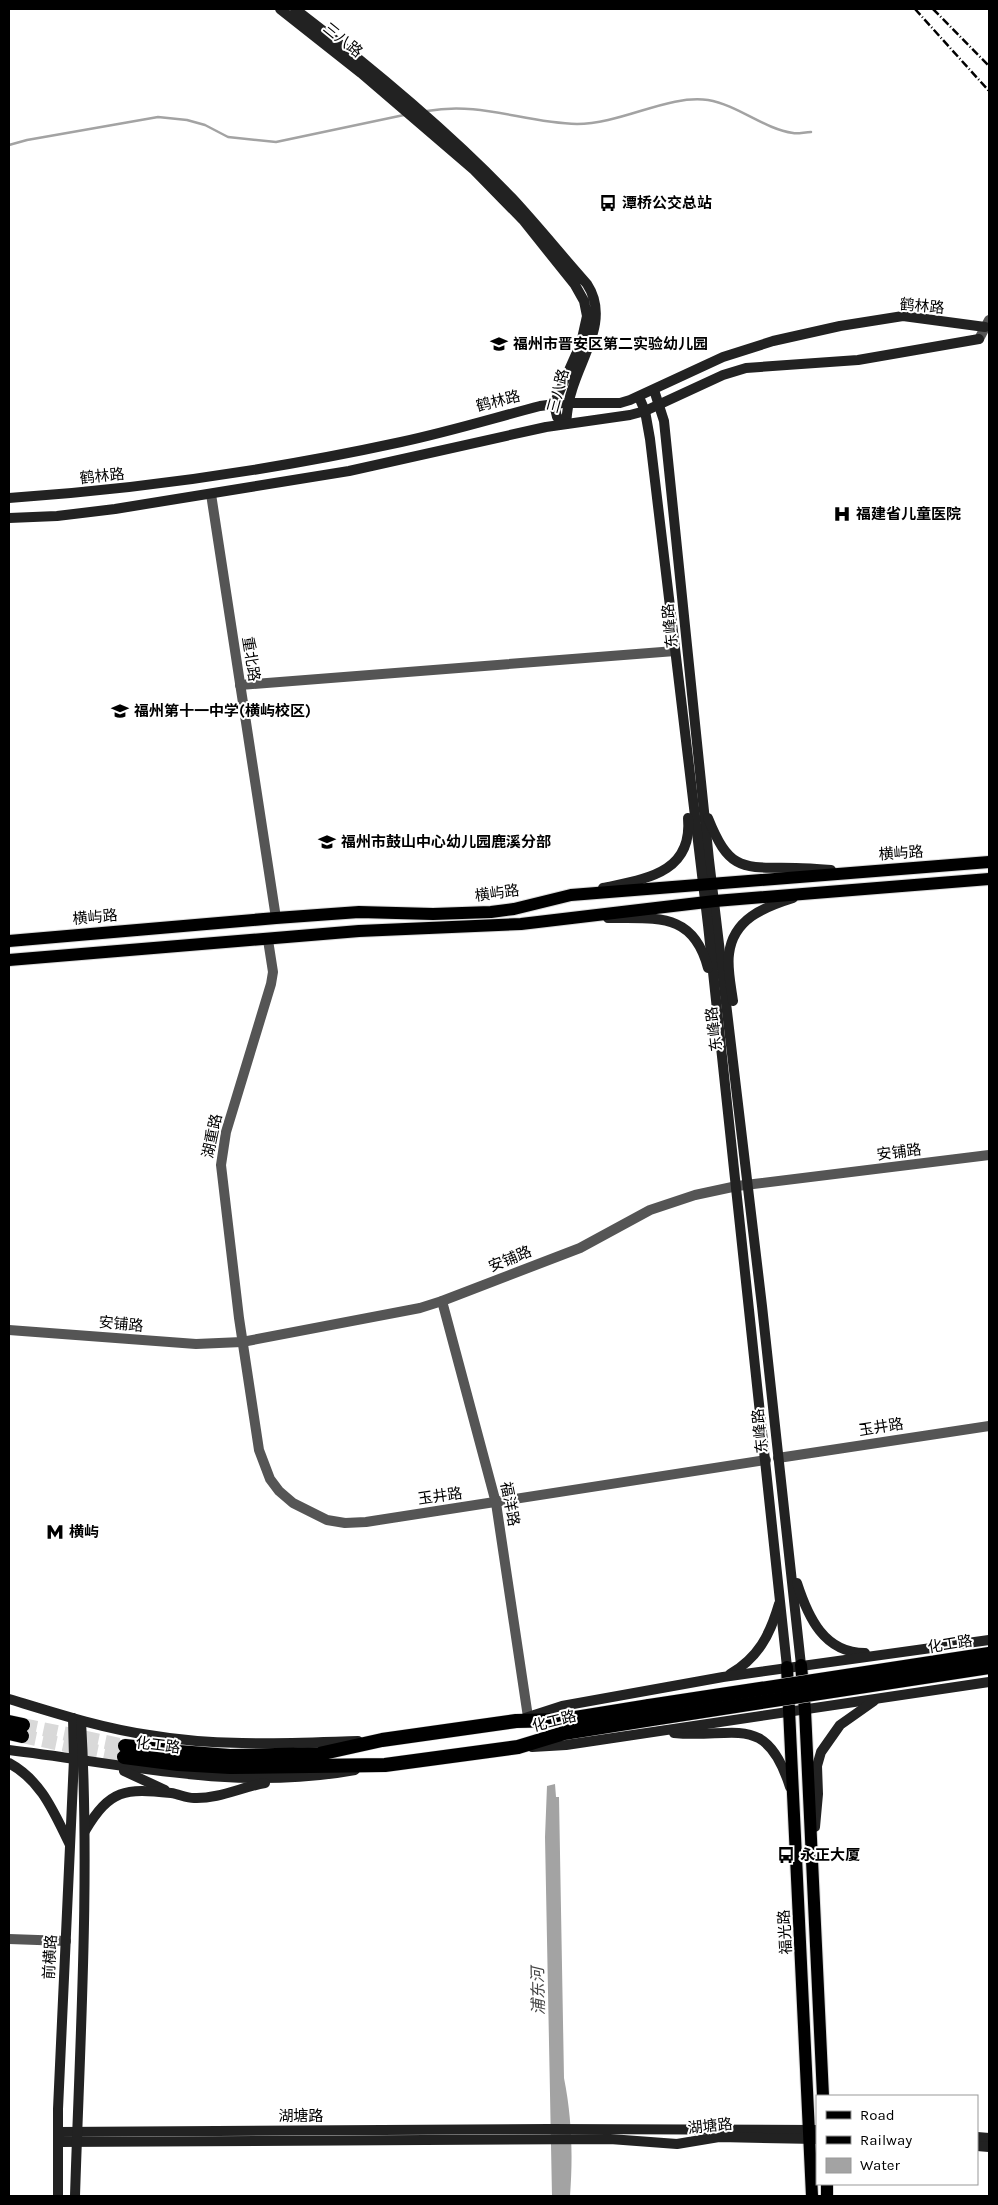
<svg xmlns="http://www.w3.org/2000/svg" width="998" height="2205" viewBox="0 0 998 2205" font-family="Karla,'Noto Sans SC',sans-serif">
  <rect width="100%" height="100%" fill="#fff"/>
  <path fill="#a3a3a3" d="M555,1784L556,1797H559L564,2078C572,2118 573,2156 570,2196H552L545,1837L547,1786Z"/>
  <g fill="none" stroke-linecap="round" stroke-linejoin="round">
    <g stroke="#a3a3a3" stroke-width="2.5">
      <path d="M427,111C481,101 524,123 577,124C621,124 669,94 708,100C738,105 764,129 793,133C798,134 805,132 811,132"/>
      <polyline points="9,145 27,140 158,117 187,120 205,125 228,137 276,142 404,115"/>
    </g>
    <g stroke="#d9d9d9" stroke-width="14" stroke-dasharray="14 7" stroke-linecap="butt">
      <polyline points="23,1725 125,1746"/>
      <polyline points="22,1736 124,1757"/>
    </g>
    <g stroke="#dbdbdb" stroke-width="14">
      <g id="primary">
        <polyline points="9,941 276,918 359,912 433,914 491,912 514,909 571,895 989,862"/>
        <polyline points="9,960 359,931 521,924 715,901 989,879"/>
        <polyline points="801,1665 805,1710 823,2096"/>
        <polyline points="787,1667 812,2196"/>
        <polyline points="827,2184 827,2196"/>
      </g>
    </g>
    <g stroke="#dbdbdb" stroke-width="15">
      <g id="trunk">
        <polyline points="9,1722 23,1725"/>
        <polyline points="9,1733 22,1736"/>
        <polyline points="125,1746 179,1752 230,1756 319,1754 382,1740 516,1721 563,1720 649,1706"/>
        <polyline points="124,1757 178,1764 230,1767 385,1765 518,1747 564,1733 652,1719"/>
      </g>
    </g>
    <g stroke="#555" stroke-width="10">
      <polyline points="979,339 989,320"/>
      <polyline points="211,494 276,918"/>
      <polyline points="240,685 675,651"/>
      <polyline points="268,940 273,972 271,984 226,1132 221,1165 239,1318 259,1450 270,1479 279,1491 293,1503 327,1520 345,1523 366,1522 766,1460"/>
      <polyline points="442,1301 496,1503 528,1717"/>
      <polyline points="9,1330 196,1344 242,1342 420,1308 442,1301 580,1248 650,1210 695,1195 737,1186 989,1155"/>
      <polyline points="778,1458 989,1426"/>
      <polyline points="9,1939 66,1941"/>
    </g>
    <g stroke="#222" stroke-width="10">
      <path d="M280,9L361,73L474,170L523,220L575,285L584,301L587,316L581,343L554,404L557,417L566,424C567,412 568,401 572,390C582,355 610,319 587,284C562,256 538,226 512,198C446,129 371,67 295,9"/>
      <polyline points="654,390 664,421 709,860 762,1306 801,1665"/>
      <polyline points="639,397 645,411 650,439 708,925 787,1667"/>
      <path d="M9,498C140,489 272,470 401,442C448,432 494,418 540,406L563,403H620L630,400L723,357L773,341L840,326L903,316L985,327"/>
      <polyline points="9,518 57,516 115,509 349,471 546,427 630,415 645,411 723,375 746,368 858,360 979,339"/>
      <path d="M708,818C730,873 743,867 796,868C807,868 819,869 831,870"/>
      <path d="M603,888C644,879 693,874 688,818"/>
      <path d="M608,918C656,919 693,911 708,968"/>
      <path d="M733,1001C731,986 727,968 729,954C733,919 764,907 793,898"/>
      <path d="M797,1583C808,1617 824,1653 865,1653"/>
      <path d="M730,1674C758,1658 770,1635 779,1604"/>
      <path d="M9,1699C55,1713 101,1728 149,1735C218,1747 289,1743 358,1741"/>
      <polyline points="525,1718 562,1706 723,1677 989,1640"/>
      <path d="M674,1733C734,1739 766,1711 790,1787"/>
      <polyline points="532,1747 566,1745 989,1682"/>
      <path d="M9,1750C127,1764 235,1792 355,1770"/>
      <path d="M9,1763C42,1781 54,1813 70,1845"/>
      <polyline points="124,1771 165,1790"/>
      <polyline points="815,1827 818,1794 817,1766 821,1752 840,1725 874,1701"/>
      <path d="M85,1831C110,1789 125,1788 171,1793C179,1794 186,1798 194,1798C218,1799 242,1787 265,1783"/>
      <polyline points="58,2132 549,2129 817,2130"/>
      <polyline points="977,2137 989,2138"/>
      <polyline points="58,2142 610,2139 677,2144 719,2137 817,2139"/>
      <polyline points="977,2146 989,2147"/>
      <polyline points="58,2196 58,2109 74,1759 73,1718"/>
      <path d="M75,2196C80,2038 90,1879 81,1721"/>
    </g>
    <use href="#primary" stroke="#000" stroke-width="12"/>
    <use href="#trunk" stroke="#000" stroke-width="14"/>
    <g stroke="#000" stroke-width="2.5" stroke-dasharray="8 2.5 1 2.5" stroke-linecap="butt">
      <polyline points="915,9 989,91"/>
      <polyline points="933,9 989,66"/>
    </g>
    <g stroke="#dbdbdb" stroke-width="15" stroke-linecap="butt">
      <g id="trunk-bridge">
        <polyline points="649,1706 989,1654"/>
        <polyline points="652,1719 989,1667"/>
      </g>
    </g>
    <use href="#trunk-bridge" stroke="#000" stroke-width="14"/>
  </g>
  <defs>
    <g id="bus-bare" transform="scale(1.35)"><path d="M-5-6H5V4H4V6H2V4H-2V6H-4V4H-5ZM-3.5-4V0h7V-4ZM-3.5 1.2v1.5H-2V1.2ZM2 1.2v1.5H3.5V1.2Z" fill="#000" stroke="#fff" stroke-width="2.5" paint-order="stroke"/></g>
    <g id="school-bare" transform="scale(1.35)"><path d="M0-5L7-2L0 1L-7-2ZM-4 1L0 2.5L4 1V4Q0 6-4 4Z" fill="#000" stroke="#fff" stroke-width="2.5" paint-order="stroke"/></g>
    <g id="hospital-bare" transform="scale(1.35)"><path d="M-5-5h3v3.5h4V-5h3V5h-3V1.5h-4V5h-3Z" fill="#000" stroke="#fff" stroke-width="2.5" paint-order="stroke"/></g>
    <g id="metro-bare" transform="scale(1.35)"><path d="M-5.5 5V-5H-3L0 0L3-5H5.5V5H3V-.5L0 4L-3-.5V5Z" fill="#000" stroke="#fff" stroke-width="2.5" paint-order="stroke"/></g>
  </defs>
  <g fill-rule="evenodd">
    <use href="#bus-bare" x="608" y="203"/>
    <use href="#school-bare" x="499" y="344"/>
    <use href="#hospital-bare" x="842" y="514"/>
    <use href="#school-bare" x="120" y="711"/>
    <use href="#school-bare" x="327" y="842"/>
    <use href="#metro-bare" x="55" y="1532"/>
    <use href="#bus-bare" x="786" y="1855"/>
  </g>
  <g text-anchor="middle" dominant-baseline="central" stroke-width="4" stroke-linejoin="round" paint-order="stroke">
    <g font-size="15" fill="#000" stroke="#fff">
      <text transform="translate(343 40) rotate(39)">三八路</text>
      <text transform="translate(922 306) rotate(5)">鹤林路</text>
      <text transform="translate(558 391) rotate(-75)">三八路</text>
      <text transform="translate(498 401) rotate(-14)">鹤林路</text>
      <text transform="translate(102 476) rotate(-6)">鹤林路</text>
      <text transform="translate(670 626) rotate(-96)">东峰路</text>
      <text transform="translate(251 659) rotate(81)">重北路</text>
      <text transform="translate(901 853) rotate(-4)">横屿路</text>
      <text transform="translate(497 893) rotate(-8)">横屿路</text>
      <text transform="translate(95 917) rotate(-5)">横屿路</text>
      <text transform="translate(714 1029) rotate(-97)">东峰路</text>
      <text transform="translate(212 1136) rotate(-78)">湖重路</text>
      <text transform="translate(899 1152) rotate(-7)">安铺路</text>
      <text transform="translate(510 1259) rotate(-22)">安铺路</text>
      <text transform="translate(121 1324) rotate(5)">安铺路</text>
      <text transform="translate(881 1427) rotate(-9)">玉井路</text>
      <text transform="translate(760 1431) rotate(-96)">东峰路</text>
      <text transform="translate(440 1496) rotate(-8)">玉井路</text>
      <text transform="translate(510 1504) rotate(79)">福洋路</text>
      <text transform="translate(950 1644) rotate(-9)">化工路</text>
      <text transform="translate(554 1721) rotate(-14)">化工路</text>
      <text transform="translate(158 1745) rotate(7)">化工路</text>
      <text transform="translate(785 1932) rotate(-93)">福光路</text>
      <text transform="translate(50 1957) rotate(-87)">前横路</text>
      <text x="301" y="2116">湖塘路</text>
      <text transform="translate(710 2126) rotate(-6)">湖塘路</text>
    </g>
    <g font-size="15" font-weight="bold" fill="#000" stroke="#fff" text-anchor="start">
      <text x="622" y="203">潭桥公交总站</text>
      <text x="513" y="344">福州市晋安区第二实验幼儿园</text>
      <text x="856" y="514">福建省儿童医院</text>
      <text x="134" y="711">福州第十一中学(横屿校区)</text>
      <text x="341" y="842">福州市鼓山中心幼儿园鹿溪分部</text>
      <text x="69" y="1532">横屿</text>
      <text x="800" y="1855">永正大厦</text>
    </g>
    <g font-size="16" font-style="italic" fill="#444" stroke="#fff">
      <text transform="translate(538 1991) rotate(-91)">浦东河</text>
    </g>
  </g>
  <rect width="998" height="2205" fill="none" stroke="#000000" stroke-width="20"/>
  <rect x="816" y="2095" width="162" height="90" fill="#ffffff" stroke="#999999"/>
  <rect x="826" y="2111" width="25" height="8" fill="#000000" stroke="#999999"/>
  <text x="860" y="2120" font-size="15" fill="#000000">Road</text>
  <rect x="826" y="2136" width="25" height="8" fill="#000000" stroke="#999999"/>
  <text x="860" y="2145" font-size="15" fill="#000000">Railway</text>
  <rect x="826" y="2158" width="25" height="15" fill="#a3a3a3" stroke="#999999"/>
  <text x="860" y="2170" font-size="15" fill="#000000">Water</text>
</svg>
